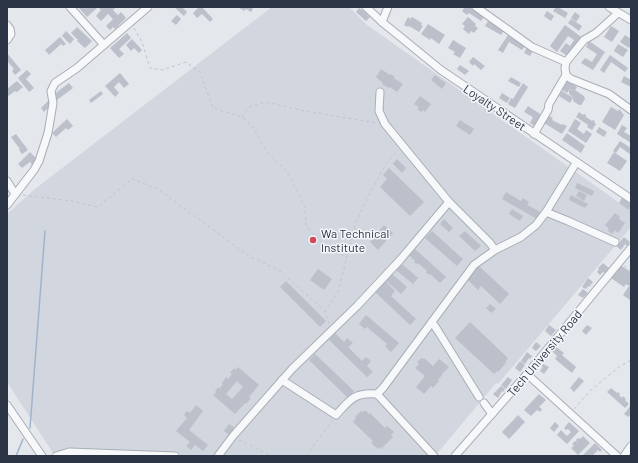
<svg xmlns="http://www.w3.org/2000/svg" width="638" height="463" viewBox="0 0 638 463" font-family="Barlow,sans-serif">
  <rect width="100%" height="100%" fill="#e4e7ec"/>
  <polygon fill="#d2d6de" points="272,7 349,7 367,25 631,211 631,227 498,384 496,383 435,456 55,456 7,382 7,214 35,189"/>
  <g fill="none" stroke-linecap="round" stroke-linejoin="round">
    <g stroke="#9fb4cc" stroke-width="1.5">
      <polyline points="30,428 45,231"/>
      <polyline points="16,456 23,439"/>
    </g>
  </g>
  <g fill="#bbc0ca" fill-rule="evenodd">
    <polygon points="80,7 116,7 113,10 118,15 121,12 126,18 115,29 113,27 110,30 106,26 113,19 108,14 101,21 96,16 101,10 98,7 87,17 79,8"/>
    <polygon points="174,7 182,7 187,12 184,16"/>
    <polygon points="199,7 202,7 213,19 210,22 202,14 197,18 193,13"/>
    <polygon points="238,7 251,7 253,9 251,12 246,9 244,11"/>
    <polygon points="465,7 470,7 484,17 481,21 469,13 467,15 462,11"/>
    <polygon points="556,7 558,7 568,13 565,18 553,11"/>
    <polygon points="359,8 368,14 367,15 370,17 366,21 356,12"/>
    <polygon points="547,11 554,16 551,21 544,16"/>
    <polygon points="575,12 580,16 576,22 571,18"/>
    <polygon points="177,15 181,19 176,25 171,21"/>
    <polygon points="408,17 410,19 412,17 422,23 421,25 423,26 419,32 409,26 408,27 404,25"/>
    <polygon points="468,17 476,24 475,26 478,28 474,33 471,31 469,34 463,29 465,26 462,24"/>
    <polygon points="571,19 582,26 579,31 568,23"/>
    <polygon points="488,21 504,30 501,35 485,26"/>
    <polygon points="428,24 445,35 439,44 431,38 430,40 421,34"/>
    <polygon points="565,25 584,39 569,57 560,51 566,43 570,46 574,40 568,36 557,52 550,46"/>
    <polygon points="611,26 619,31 612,42 604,37"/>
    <polygon points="77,27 92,41 85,48 77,41 78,40 71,33"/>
    <polygon points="66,31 74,39 70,44 62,36"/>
    <polygon points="127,33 131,38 119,49 124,54 119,58 110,48"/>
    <polygon points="508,35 525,46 522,50 509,42 503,53 498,50"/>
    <polygon points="625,35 631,39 631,44 629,48 620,42"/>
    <polygon points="60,37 66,44 63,46 61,44 49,55 45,50"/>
    <polygon points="132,39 142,50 139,53 134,48 131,51 126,45"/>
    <polygon points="453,40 466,48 460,58 453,54 455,52 448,48"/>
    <polygon points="589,41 605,52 593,70 581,63 585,58 592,62 597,54 586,47"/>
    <polygon points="618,44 628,50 623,57 614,51"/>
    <polygon points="527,47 533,51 530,56 524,53"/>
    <polygon points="7,53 21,70 15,75 12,71 14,69 7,61"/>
    <polygon points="610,55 628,68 625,72 611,62 604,73 600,70"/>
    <polygon points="473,57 485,66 481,70 474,64 473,66 469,62"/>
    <polygon points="460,65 469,71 465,75 457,69"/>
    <polygon points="381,69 390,75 391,74 395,77 394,78 403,84 397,92 390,87 389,88 382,84 383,83 376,77"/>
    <polygon points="27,70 31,74 26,79 34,88 29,92 18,78"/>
    <polygon points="120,73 129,84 124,88 119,82 114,87 119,93 115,97 105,86"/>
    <polygon points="435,75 446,83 442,89 431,80"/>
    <polygon points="624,76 631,80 631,87 621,82"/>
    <polygon points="511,77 521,83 519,87 508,81"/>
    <polygon points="17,81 23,87 17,92 15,91 7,97 7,89"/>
    <polygon points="567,81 577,87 575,90 584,96 585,99 581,105 579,105 573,101 573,98 570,103 559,96 562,91 575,99 569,94 569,90 571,90 570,89 567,93 561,89"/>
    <polygon points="69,83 73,88 57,100 53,95"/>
    <polygon points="523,83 528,87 515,108 508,104 511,98 513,99"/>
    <polygon points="101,91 103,94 91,103 89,100"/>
    <polygon points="502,93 510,98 507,103 499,98"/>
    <polygon points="420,96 431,104 425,112 423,110 421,112 417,109 419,107 414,104"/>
    <polygon points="49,100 52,104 44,112 41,108"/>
    <polygon points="528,106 543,116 536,127 530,123 533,117 524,112"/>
    <polygon points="611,107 618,111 619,109 622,112 622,113 624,115 615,130 602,122"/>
    <polygon points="579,112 583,115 584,114 586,115 586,117 592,121 593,120 595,121 594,122 596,124 592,130 587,127 588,125 576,117"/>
    <polygon points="548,115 553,118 552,120 562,125 562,124 567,126 562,134 544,123"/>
    <polygon points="67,119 73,126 68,130 66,128 56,137 52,133"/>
    <polygon points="575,119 581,123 577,129 584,134 586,130 592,134 586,143 568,131"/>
    <polygon points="460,120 474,129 470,135 456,126"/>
    <polygon points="622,125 627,128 624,132 631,136 631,143 617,134"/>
    <polygon points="599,127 607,132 604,137 596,132"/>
    <polygon points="567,133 585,146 581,153 562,140"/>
    <polygon points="16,134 28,150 22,154 19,150 20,149 11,137"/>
    <polygon points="620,141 631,148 631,155 620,147 616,153 613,151"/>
    <polygon points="30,152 39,161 33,166 30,162 22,168 18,164"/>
    <polygon points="614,152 627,161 620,171 607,163"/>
    <polygon points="397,159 406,168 402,173 393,164"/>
    <polygon points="389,168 424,202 410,216 380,187 387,179 383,175"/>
    <polygon points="577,183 594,191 592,196 575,188"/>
    <polygon points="579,191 587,195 584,201 576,196"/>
    <polygon points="506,192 521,201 523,198 529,202 527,205 541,212 537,219 502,199"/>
    <polygon points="571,195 588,204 585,208 569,200"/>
    <polygon points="622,198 631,204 631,207 629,210 619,203"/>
    <polygon points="512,209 523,216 520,221 509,214"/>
    <polygon points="615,213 620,217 619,219 625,223 618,233 615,230 612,234 608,231 609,229 605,225"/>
    <polygon points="444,219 453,228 449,232 440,224"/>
    <polygon points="384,225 393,233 378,250 370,242"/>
    <polygon points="432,231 463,259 457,266 425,238"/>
    <polygon points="465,231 481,246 475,251 459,236"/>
    <polygon points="624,237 630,242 627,246 625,244 621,250 616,246"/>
    <polygon points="415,249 446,277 440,283 430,274 429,275 426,272 427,271 418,263 417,264 414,262 415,261 409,255"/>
    <polygon points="603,263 609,268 605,273 603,272 600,275 597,272 599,269 598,268"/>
    <polygon points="402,264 418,278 413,284 396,270"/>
    <polygon points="620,265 631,272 631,285 630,285 629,286 626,284 624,287 611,278"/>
    <polygon points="479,266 509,294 500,304 481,286 478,290 467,279"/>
    <polygon points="318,269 332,279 324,290 310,280"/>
    <polygon points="391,273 407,287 401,294 385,280"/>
    <polygon points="588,278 593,282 589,287 588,286 586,289 582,287"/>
    <polygon points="384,280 395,291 391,296 416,319 410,325 374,291"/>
    <polygon points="286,281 326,321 320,327 280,287"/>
    <polygon points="629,286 631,288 631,301 623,295"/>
    <polygon points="583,289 588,293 583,298 578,295"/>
    <polygon points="490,304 496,309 491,313 486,308"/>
    <polygon points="366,315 399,343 391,352 385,346 387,344 367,327 365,329 359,324"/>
    <polygon points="470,322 508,358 505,363 506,363 498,372 497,371 494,374 455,338"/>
    <polygon points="549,325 556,330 551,336 545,331"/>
    <polygon points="587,325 592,328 586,335 582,331"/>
    <polygon points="335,333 344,342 347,338 353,343 348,347 362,361 366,357 371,361 367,366 373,372 367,377 329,340"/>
    <polygon points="536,342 541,346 536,351 532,348"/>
    <polygon points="555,346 564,353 562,355 576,367 572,373 555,359 557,356 552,351"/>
    <polygon points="527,352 532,356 530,359 529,358 525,364 521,361"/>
    <polygon points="315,354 354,391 348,398 309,360"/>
    <polygon points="421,358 423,359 424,358 433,366 439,359 449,367 442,374 442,375 438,380 439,381 433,388 431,386 424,394 416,387 425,376 415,368 419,364 417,362"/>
    <polygon points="520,361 525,365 520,372 515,368"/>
    <polygon points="543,364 549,367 544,374 540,371 543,367 541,367"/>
    <path d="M238,367L259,385L249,397L251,398L246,404L245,403L235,414L213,395L216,393L215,392L218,387L219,389L223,384L222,383L226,377L228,379L232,374L230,373L234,368L236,370ZM237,381L243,387L232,399L226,394Z"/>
    <polygon points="508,377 512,380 506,389 501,385"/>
    <polygon points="579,377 584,381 574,392 570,388"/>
    <polygon points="501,386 505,389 503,392 502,391 498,398 493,394"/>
    <polygon points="611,388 617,393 618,392 620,394 619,395 622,398 623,396 626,399 625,400 629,404 625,408 607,392"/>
    <polygon points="539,394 546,400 539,407 542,409 540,412 537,410 531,416 524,410"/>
    <polygon points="196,405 203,411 189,430 208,445 203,451 195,445 191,450 186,446 190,442 176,431 187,418 184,415 187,411 190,413"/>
    <polygon points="631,405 631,414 628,417 624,414"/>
    <polygon points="365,410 369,414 370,413 385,428 387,426 394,432 391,435 393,437 381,449 380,447 378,449 371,443 373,441 353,422 356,418 355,417 361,411 363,412"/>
    <polygon points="518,415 525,422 509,439 502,432"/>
    <polygon points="555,422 559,426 554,432 550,428"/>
    <polygon points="569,422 579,431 567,444 557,435 561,430 567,436 571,432 568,429 566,430 564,428"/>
    <polygon points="229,424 234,427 229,435 224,431"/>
    <polygon points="583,436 590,443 578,455 571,448 574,446 572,444 575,441 577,442 576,440 578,438 580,439"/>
    <polygon points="595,443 602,450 600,452 598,450 592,456 582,456"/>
  </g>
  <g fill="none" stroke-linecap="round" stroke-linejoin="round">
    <g stroke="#a9aeb7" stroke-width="9">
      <g id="minor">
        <polyline points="70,7 104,45"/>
        <polyline points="366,7 382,22 441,70 631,199"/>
        <polyline points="476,7 532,47 566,62"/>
        <polyline points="609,7 631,20"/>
        <polyline points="618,13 596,33 584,40 566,62 565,68 566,75 571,79 609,94 631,110"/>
        <polyline points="382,22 388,7"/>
        <polyline points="7,25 10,29 11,34 7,40"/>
        <polyline points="380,92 379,111 385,124 449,202"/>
        <polyline points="534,134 548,110 549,104 566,75"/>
        <polyline points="7,181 15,194"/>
        <polyline points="7,205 34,170 39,161 48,133 53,103 51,91 55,83 77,68 148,7"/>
        <polyline points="546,212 568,221 615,242"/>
        <polyline points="432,322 438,331 479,397"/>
        <polyline points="527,374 617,456"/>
        <path d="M282,380L336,415C350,400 354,392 377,394L434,456"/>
        <polyline points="377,394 383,388 474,265 495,250 521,237 536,225 546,212 576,163"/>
        <polyline points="484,403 492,414"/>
        <polyline points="7,405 42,456"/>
        <polyline points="56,456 69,452 175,456"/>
        <polyline points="218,456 233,436 292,369 357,306 400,260 449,202 490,243 495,250"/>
        <polyline points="455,456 527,374 631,248"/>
        <polyline points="624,456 631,446"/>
      </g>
    </g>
    <g stroke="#c2c5cb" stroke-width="1" stroke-dasharray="3 3" stroke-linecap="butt">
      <polyline points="134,28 142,42 150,68 162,70 186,62 200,72 213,108 242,117 253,127 266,151 287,171 305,207 306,226 320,241 347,258"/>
      <polyline points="242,117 249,107 265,102 300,110 377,123"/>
      <polyline points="23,195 72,201 98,207 132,179 158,189 249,256 280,271 325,311"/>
      <polyline points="624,266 631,271"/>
      <polyline points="329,324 325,311 338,292 355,225 368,196 386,164 398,150"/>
      <polyline points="574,409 591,390 619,367 631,360"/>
      <polyline points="239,440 271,456"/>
      <polyline points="306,456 332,421"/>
    </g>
    <use href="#minor" stroke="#f7f8fa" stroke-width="7"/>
  </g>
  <circle fill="#d1495b" stroke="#f4f6f9" stroke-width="1.5" cx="313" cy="240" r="4"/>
  <g text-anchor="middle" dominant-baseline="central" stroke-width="3" stroke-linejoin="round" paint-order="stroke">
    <g font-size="12" fill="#2b3445" stroke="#f4f6f9">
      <text transform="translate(495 107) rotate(34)">Loyalty Street</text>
      <text transform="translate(544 353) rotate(-50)">Tech University Road</text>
    </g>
    <g font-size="12" fill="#2b3445" stroke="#f4f6f9" text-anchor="start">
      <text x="321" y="233">Wa Technical<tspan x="321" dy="14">Institute</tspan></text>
    </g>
  </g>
  <rect width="638" height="463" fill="none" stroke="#2b3445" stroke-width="16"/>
</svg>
